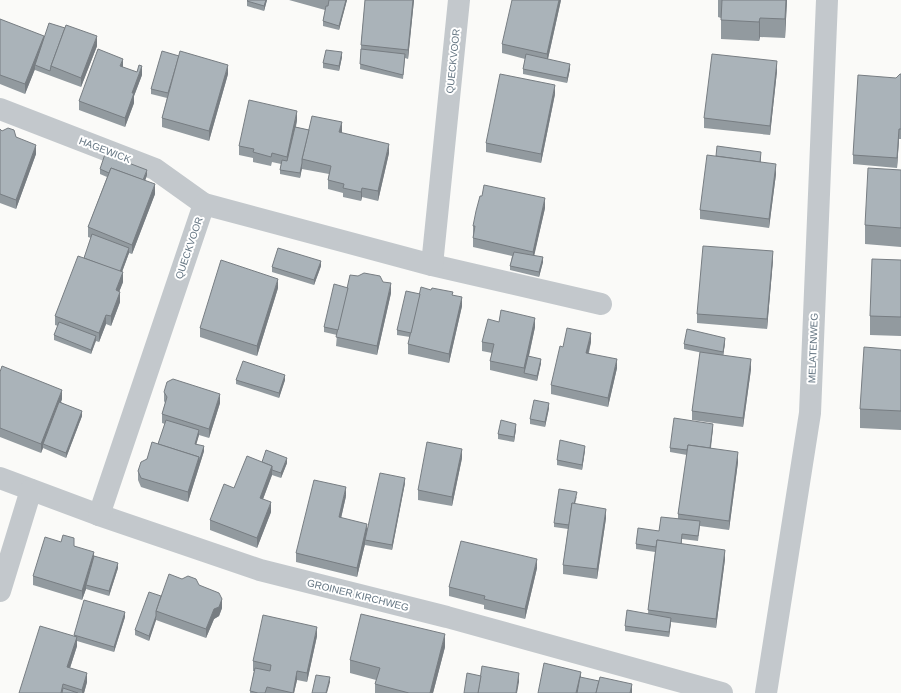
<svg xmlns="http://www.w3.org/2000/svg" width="901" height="693" viewBox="0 0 901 693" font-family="Helvetica,sans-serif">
  <rect width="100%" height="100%" fill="#fafaf8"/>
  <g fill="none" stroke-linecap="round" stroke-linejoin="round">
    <g stroke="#c3c8cc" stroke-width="22">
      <polyline points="0,109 155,169 204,204"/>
      <polyline points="432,265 601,304"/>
      <polyline points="0,478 99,515 260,570 447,617 722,693"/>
      <polyline points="99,515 204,204 432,265 459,0"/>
      <polyline points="0,591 31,490"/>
      <polyline points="766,693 810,413 827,0"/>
    </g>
  </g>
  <g fill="#929a9f">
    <polygon points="267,0 264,11 247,6 247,1"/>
    <polygon points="289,0 347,0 339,30 323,26 323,21 325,10"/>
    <polygon points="365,0 414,0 408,59 405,58 403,79 360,69 361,45"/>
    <polygon points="561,0 548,59 570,69 567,83 523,74 523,69 525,59 502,53 502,44"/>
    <polygon points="718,0 787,0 785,38 760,37 759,41 721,39 721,18 718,17"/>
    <polygon points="0,19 44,38 97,46 81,87 35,70 35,69 25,94 0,84"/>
    <polygon points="342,57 339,71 323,68 323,63"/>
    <polygon points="777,71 770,135 704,128 704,118"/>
    <polygon points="228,74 209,141 162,127 162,118 167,98 151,94 151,89"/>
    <polygon points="901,74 901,139 899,139 897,168 853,164 853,155 896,78"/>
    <polygon points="142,75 134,96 134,103 125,127 79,110 79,101"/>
    <polygon points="555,94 541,163 486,152 486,143"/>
    <polygon points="297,120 296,127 309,130 342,132 341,133 389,153 378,201 362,197 361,201 343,197 343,193 328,189 328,180 329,174 302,169 302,168 300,178 280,174 280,170 281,164 272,162 271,166 253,162 253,158 239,155 239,146"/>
    <polygon points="0,129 2,131 16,137 36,154 16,209 0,203"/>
    <polygon points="716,156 761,157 761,162 776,174 769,228 700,219 700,210"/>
    <polygon points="100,169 147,175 145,181 155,194 132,254 129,253 122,272 123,282 119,292 120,302 111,326 106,324 99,342 96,341 91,354 54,340 54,335 58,326 55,325 55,316 84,258 91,238 88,237 88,227 107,177 100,174"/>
    <polygon points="901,170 901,247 865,244 865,225"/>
    <polygon points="545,208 534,255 543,262 539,277 510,270 510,266 512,256 473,247 473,226"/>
    <polygon points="773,260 767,329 697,323 697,314"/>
    <polygon points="901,260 901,336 870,335 870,316"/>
    <polygon points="321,266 314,285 272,272 272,267"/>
    <polygon points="278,288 257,356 200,337 200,328"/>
    <polygon points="348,288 391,293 377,355 336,346 337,335 324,332 324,327"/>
    <polygon points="420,294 453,295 462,306 449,363 408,354 408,344 410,337 397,335 397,330"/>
    <polygon points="499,322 535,327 529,356 541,363 537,381 490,370 490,361 492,353 482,351 482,342"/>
    <polygon points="591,342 589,353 617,368 608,407 551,394 551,385 563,347"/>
    <polygon points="725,343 723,356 751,369 743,427 692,420 692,411 703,353 684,349 684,344"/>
    <polygon points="901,350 901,430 860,428 860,409"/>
    <polygon points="0,372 62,399 61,402 82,416 66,458 43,448 41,453 0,437"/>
    <polygon points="236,380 285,380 279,398 236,384"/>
    <polygon points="164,392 220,403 209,438 199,435 196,444 204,451 188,502 141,487 138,480 138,471 158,444 165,424 162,423 162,414 165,403 164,401"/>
    <polygon points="549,408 545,427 530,424 530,419"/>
    <polygon points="713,428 711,448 738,462 729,530 700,526 698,541 682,539 682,544 725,559 716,628 671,622 669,637 625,631 625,626 648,613 655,552 636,549 636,544 659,531 678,519 678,514 687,455 670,452 670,448"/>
    <polygon points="516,429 514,442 498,439 498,434"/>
    <polygon points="585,450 582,470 557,465 557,460"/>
    <polygon points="462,458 452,506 418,500 418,490"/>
    <polygon points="262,462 287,463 281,478 272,475 263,499 271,512 257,548 210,530 210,520 234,488"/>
    <polygon points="405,483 392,550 365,545 365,544 357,577 296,562 296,553 346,496 341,518 367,530"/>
    <polygon points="577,496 575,504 606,518 597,579 563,574 563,565 568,529 554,527 554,523"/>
    <polygon points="74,546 118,568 109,596 86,589 82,600 33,585 33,576"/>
    <polygon points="537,568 525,619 484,609 484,605 449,596 449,587"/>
    <polygon points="199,585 222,608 219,616 214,619 206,638 156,620 149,641 135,635 135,630 161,596"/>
    <polygon points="125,617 114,652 77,641 77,646 70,668 87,682 84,693 19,693 74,636 74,635"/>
    <polygon points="317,636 307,682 297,680 294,693 250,693 254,671 253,671 253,661"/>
    <polygon points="445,647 433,693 375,693 375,684 376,680 350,673 350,660"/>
  </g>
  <g fill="#777d82">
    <polygon points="266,0 267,0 264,11 264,6"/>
    <polygon points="346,0 347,0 339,30 339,26"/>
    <polygon points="413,0 414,0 408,59 408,50"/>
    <polygon points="559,0 561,0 547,63 547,54"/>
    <polygon points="786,0 787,0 785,38 785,19"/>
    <polygon points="760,18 760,37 759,41 759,22"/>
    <polygon points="44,36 44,45 35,65 35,69 25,94 25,84"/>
    <polygon points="97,36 97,46 81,87 81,78"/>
    <polygon points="342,52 342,57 339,71 339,66"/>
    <polygon points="123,59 123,68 120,66"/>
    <polygon points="777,61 777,71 770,135 770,126"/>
    <polygon points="570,64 570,69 567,83 567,78"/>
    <polygon points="228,65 228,74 209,141 209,131"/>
    <polygon points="142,66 142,75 134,96 134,103 125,127 125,118 132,93"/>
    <polygon points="555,85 555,94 541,163 541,154"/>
    <polygon points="297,111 297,120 287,166 287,157"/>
    <polygon points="342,122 342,132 339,142 339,132"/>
    <polygon points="899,129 899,139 897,168 897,158"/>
    <polygon points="389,144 389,153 378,201 378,191"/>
    <polygon points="36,145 36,154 16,209 16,200"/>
    <polygon points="302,163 302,168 300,178 300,173"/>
    <polygon points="776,164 776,174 769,228 769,219"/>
    <polygon points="147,170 147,175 142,189 142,184"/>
    <polygon points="155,184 155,194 132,254 132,245"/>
    <polygon points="362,188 362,197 361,201 361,192"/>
    <polygon points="545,198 545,208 533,261 533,252"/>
    <polygon points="129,248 129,253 119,280 119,275"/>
    <polygon points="773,251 773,260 767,329 767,319"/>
    <polygon points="543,257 543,262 539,277 539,272"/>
    <polygon points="321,261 321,266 314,285 314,280"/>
    <polygon points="123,272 123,282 116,300 116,290"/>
    <polygon points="278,279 278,288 257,356 257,346"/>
    <polygon points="391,283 391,293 377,355 377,346"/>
    <polygon points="120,292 120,302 111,326 111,316"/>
    <polygon points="462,297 462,306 449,363 449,354"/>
    <polygon points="106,315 106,324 99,342 99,333"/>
    <polygon points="535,318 535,327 525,373 524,373 524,368"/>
    <polygon points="591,333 591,342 586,362 586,353"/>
    <polygon points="96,336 96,340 91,354 91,350"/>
    <polygon points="725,338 725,343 723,357 723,352"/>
    <polygon points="541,359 541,363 537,381 537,376"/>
    <polygon points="617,359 617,368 608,407 608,398"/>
    <polygon points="751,359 751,369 743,427 743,418"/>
    <polygon points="285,375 285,380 279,398 279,393"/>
    <polygon points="62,390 62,399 45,444 43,444 43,448 41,453 41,444"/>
    <polygon points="220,394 220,403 209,438 209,429"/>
    <polygon points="549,403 549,408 545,427 545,422"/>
    <polygon points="82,411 82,416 66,458 66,453"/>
    <polygon points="516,424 516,429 514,442 514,437"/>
    <polygon points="713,424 713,428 709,458 709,453"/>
    <polygon points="199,430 199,435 195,449 195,444"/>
    <polygon points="204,446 204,451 188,502 188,492 199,457"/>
    <polygon points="585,446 585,450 582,470 582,465"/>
    <polygon points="462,449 462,458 452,506 452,497"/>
    <polygon points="738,452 738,462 729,530 729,521"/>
    <polygon points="287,458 287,463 281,478 281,473"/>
    <polygon points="272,466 272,475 260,507 260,498"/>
    <polygon points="405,478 405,483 392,550 392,545"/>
    <polygon points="346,487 346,496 339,527 339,517"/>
    <polygon points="271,502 271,512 257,548 257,538"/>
    <polygon points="606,509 606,518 597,579 597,569"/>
    <polygon points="367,524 367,534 365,540 365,544 357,577 357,568"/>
    <polygon points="725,550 725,559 716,628 716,619"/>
    <polygon points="94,552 94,561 86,585 86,589 82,600 82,591"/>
    <polygon points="537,559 537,568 525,619 525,609"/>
    <polygon points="118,563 118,568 109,596 109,591"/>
    <polygon points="222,599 222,608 219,616 214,619 206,638 206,629 214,609"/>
    <polygon points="125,612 125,617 114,652 114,647"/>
    <polygon points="156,616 156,620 149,641 149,636"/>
    <polygon points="671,618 671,622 669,637 669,632"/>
    <polygon points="317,627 317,636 307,682 307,673"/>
    <polygon points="445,634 445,647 433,693 430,693"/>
    <polygon points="77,637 77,646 67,677 67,667"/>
    <polygon points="297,671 297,680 294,693 293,693"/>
    <polygon points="581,672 581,681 578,693 576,693"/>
    <polygon points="87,673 87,682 84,693 82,693 82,690"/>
    <polygon points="519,673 519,682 517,693 516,693"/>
    <polygon points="330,677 330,682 327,693 326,693"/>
    <polygon points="632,684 632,693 630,693"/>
  </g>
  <g fill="#aab3b9" stroke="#777d82">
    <polygon points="248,0 266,0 264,6 247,1"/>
    <polygon points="329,0 346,0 339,26 323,21 326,6 328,6"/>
    <polygon points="365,0 413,0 408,50 361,45"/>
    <polygon points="512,0 559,0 547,54 502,44"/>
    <polygon points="722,0 786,0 785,19 760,18 759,22 721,20"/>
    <polygon points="0,19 44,36 25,84 0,75"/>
    <polygon points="49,23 65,28 51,66 50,71 35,65"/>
    <polygon points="66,25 97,36 81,78 51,66"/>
    <polygon points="98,49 123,59 120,66 137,72 139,65 142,66 132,93 134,93 125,118 79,101"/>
    <polygon points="361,49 405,54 403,75 360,64"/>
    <polygon points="326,50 342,52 339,66 323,63"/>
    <polygon points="162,51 179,56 168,93 151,89"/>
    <polygon points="180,51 228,65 209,131 162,118"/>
    <polygon points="526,54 570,64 567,78 523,69"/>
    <polygon points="712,54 777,61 770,126 704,118"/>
    <polygon points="500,74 555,85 541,154 486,143"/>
    <polygon points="900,74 901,74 901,129 899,129 897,158 853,155 858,75 896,78"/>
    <polygon points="249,100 297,111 287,157 272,153 271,157 253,152 254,149 239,146"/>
    <polygon points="312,116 342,122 339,132 389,144 378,191 362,188 361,192 343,188 344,184 328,180 331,166 302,159"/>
    <polygon points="295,127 309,130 302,159 302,163 300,173 280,170 282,160 287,161"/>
    <polygon points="8,128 14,130 16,137 36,145 16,200 0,194 0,129 2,131"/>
    <polygon points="717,146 761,152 760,162 716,156"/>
    <polygon points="105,154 147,170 143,180 111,168 109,173 100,169"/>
    <polygon points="707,155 776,164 769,219 700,210"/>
    <polygon points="111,168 155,184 132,245 88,227"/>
    <polygon points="868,168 901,170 901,228 865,225"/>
    <polygon points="484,185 545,198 533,252 473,238 475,226 473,226 476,211 480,196 482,196"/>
    <polygon points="92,234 129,248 120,272 84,258"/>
    <polygon points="703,246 773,251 767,319 697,314"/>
    <polygon points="278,248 321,261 314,280 272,267"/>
    <polygon points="514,252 543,257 539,272 510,266"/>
    <polygon points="78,256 123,272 116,290 120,292 111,316 106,315 99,333 55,316"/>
    <polygon points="872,259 901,260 901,317 870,316"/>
    <polygon points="221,260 278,279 257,346 200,328"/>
    <polygon points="364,273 380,276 383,282 391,283 377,346 336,337 350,275 358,276"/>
    <polygon points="334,284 348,288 338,330 324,327"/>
    <polygon points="421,287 431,290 432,288 453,292 452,295 462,297 449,354 408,344"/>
    <polygon points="406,291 420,294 411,333 397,330"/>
    <polygon points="501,310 535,318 524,368 490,361 494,344 482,342 488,319 499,322"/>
    <polygon points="59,322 96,336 91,350 54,335"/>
    <polygon points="567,328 591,333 586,353 617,359 608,398 551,385 560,346 563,347"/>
    <polygon points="687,329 725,338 723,352 684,344"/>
    <polygon points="864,347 901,350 901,411 860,409"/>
    <polygon points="700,352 751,359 743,418 692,411"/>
    <polygon points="528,356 541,359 537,376 524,373"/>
    <polygon points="243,361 285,375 279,393 236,380"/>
    <polygon points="2,366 62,390 41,444 0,428 0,372"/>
    <polygon points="173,379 220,394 209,429 162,414 167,397 164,392 167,382"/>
    <polygon points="534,400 549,403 545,422 530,419"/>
    <polygon points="59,402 82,411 66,453 43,444"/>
    <polygon points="674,418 713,424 710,448 688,445 687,450 670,448"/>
    <polygon points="166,420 199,430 195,444 204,446 199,462 199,457 158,444"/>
    <polygon points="501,420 516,424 514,437 498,434"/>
    <polygon points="560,440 585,446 582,465 557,460"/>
    <polygon points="152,442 199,457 188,492 141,478 138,471 141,462 147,459"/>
    <polygon points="427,442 462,449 452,497 418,490"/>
    <polygon points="688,445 738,452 729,521 678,514"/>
    <polygon points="266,450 287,458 281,473 272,470 272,466 262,462"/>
    <polygon points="247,456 272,466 260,498 271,502 257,538 210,520 224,484 234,488"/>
    <polygon points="380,473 405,478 392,545 365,540"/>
    <polygon points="314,480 346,487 339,517 367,524 357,568 296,553"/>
    <polygon points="559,489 577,492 574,504 572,503 569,525 554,523"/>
    <polygon points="572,503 606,509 597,569 563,565"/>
    <polygon points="661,517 700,521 698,536 682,534 681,544 657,540 656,547 636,544 638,528 659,531"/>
    <polygon points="63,535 74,538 74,546 94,552 82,591 33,576 45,537 61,542"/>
    <polygon points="657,540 725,550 716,619 648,610"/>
    <polygon points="461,541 537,559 525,609 484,599 485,596 449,587"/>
    <polygon points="94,556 118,563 109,591 86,585"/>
    <polygon points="169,574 182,579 188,576 196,579 199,585 219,593 222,599 219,607 214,609 206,629 156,611"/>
    <polygon points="149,592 161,596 156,611 156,616 149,636 135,630"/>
    <polygon points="84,600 125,612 114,647 74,635"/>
    <polygon points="627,610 671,618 669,632 625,626"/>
    <polygon points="361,614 445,634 430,693 409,693 375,684 380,668 350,660"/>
    <polygon points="263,615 317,627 307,673 297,671 293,693 267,687 265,693 258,693 250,691 255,668 270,671 271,665 253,661"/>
    <polygon points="40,626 77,637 67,667 87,673 82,690 63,684 61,693 19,693"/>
    <polygon points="544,663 581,672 576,693 538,693"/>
    <polygon points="482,666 519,673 516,693 478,693"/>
    <polygon points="467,673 481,676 478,693 464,693"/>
    <polygon points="316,675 330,677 326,693 312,693"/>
    <polygon points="580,677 599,681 596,693 577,693"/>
    <polygon points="600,677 632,684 630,693 596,693"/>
    <polygon points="63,688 78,693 62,693"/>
  </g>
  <g text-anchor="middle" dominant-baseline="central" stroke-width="4" stroke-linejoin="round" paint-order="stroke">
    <g font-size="10" fill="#657683" stroke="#fff">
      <text transform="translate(453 61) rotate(-84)">QUECKVOOR</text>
      <text transform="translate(105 150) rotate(21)">HAGEWICK</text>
      <text transform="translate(189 248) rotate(-71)">QUECKVOOR</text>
      <text transform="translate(813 348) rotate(-88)">MELATENWEG</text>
      <text transform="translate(358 595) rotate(14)">GROINER KIRCHWEG</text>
    </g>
  </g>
</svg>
